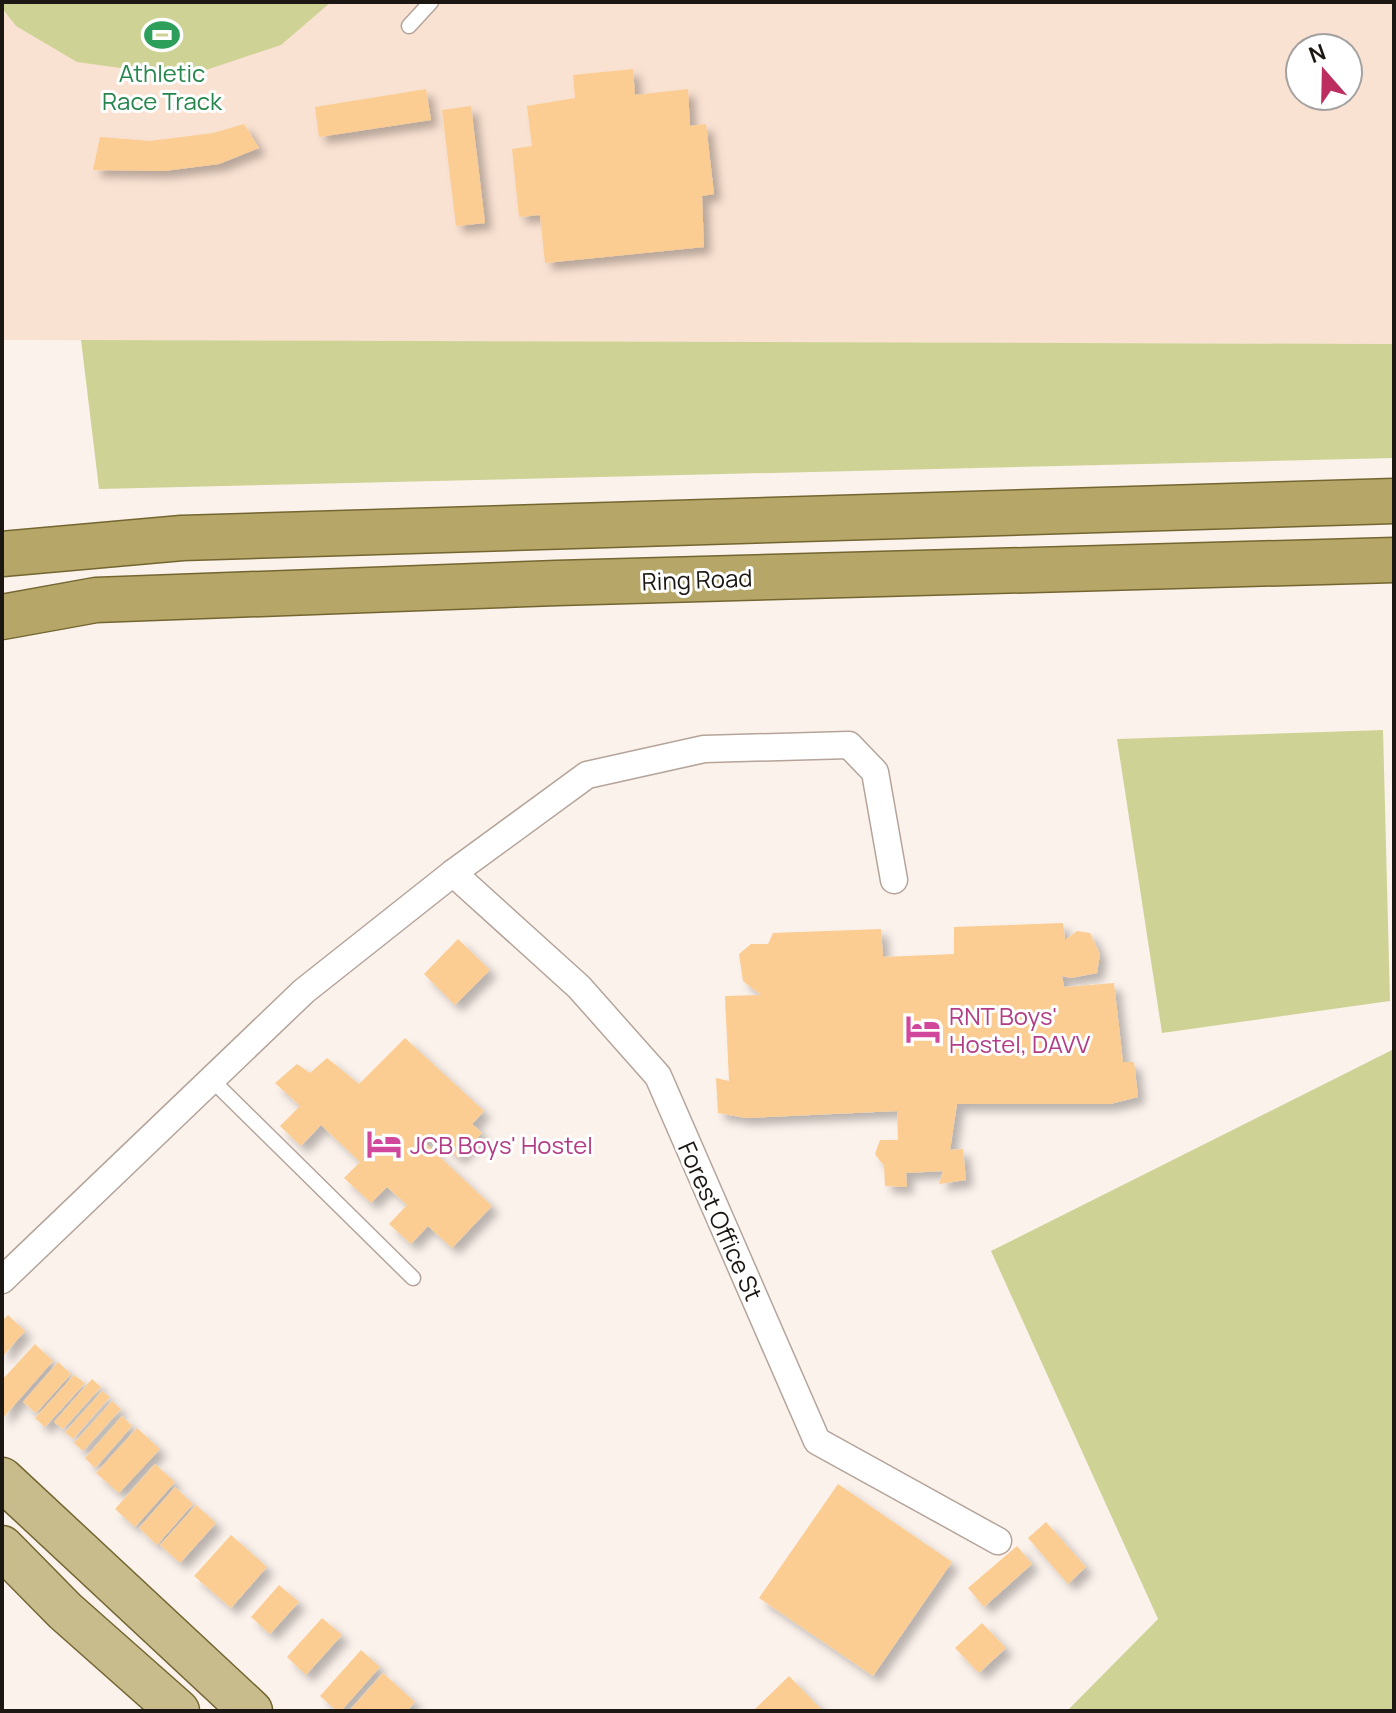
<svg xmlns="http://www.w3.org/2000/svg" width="1396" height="1713" viewBox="0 0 1396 1713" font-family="Manrope,sans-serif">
  <defs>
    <filter id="shadow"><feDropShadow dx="7" dy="7" stdDeviation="4" flood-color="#0004"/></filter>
  </defs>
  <rect width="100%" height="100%" fill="#fcf2ec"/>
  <path fill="#fae2d2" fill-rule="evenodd" d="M2,2H1394V344L2,340ZM1300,48H1348V96H1300Z"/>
  <g fill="#ced395">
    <polygon points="2,2 331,2 281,45 185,77 77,62 16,26 2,8"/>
    <polygon points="81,340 1394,344 1394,458 99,489"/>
    <polygon points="1383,730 1390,1001 1162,1033 1117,739"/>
    <polygon points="1394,1049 1394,1711 1067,1711 1158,1619 991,1251"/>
  </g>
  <g fill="#fbcd92" filter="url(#shadow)">
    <polygon points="633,69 635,95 688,89 690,126 706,124 714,194 702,196 704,247 545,263 540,215 519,217 512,149 532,146 527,106 575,98 573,75"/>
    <polygon points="426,89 431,120 319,137 315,107"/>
    <polygon points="471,106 485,223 456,226 442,110"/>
    <polygon points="244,124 259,148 219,164 164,171 93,170 100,137 150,141 213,133"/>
    <polygon points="1063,923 1065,940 1077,931 1090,933 1100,954 1097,973 1071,978 1062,976 1064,987 1114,983 1123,1062 1134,1062 1138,1097 1110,1104 957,1104 950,1150 963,1149 966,1180 939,1184 943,1171 906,1173 907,1187 885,1186 884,1166 875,1154 880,1140 898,1140 897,1111 746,1118 718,1113 716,1078 729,1081 725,996 761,995 743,981 739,954 751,944 768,944 773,933 881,929 883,957 954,954 954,927"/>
    <polygon points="458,939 490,970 455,1005 424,974"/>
    <polygon points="405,1038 484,1111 472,1124 482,1133 458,1158 432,1133 424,1142 492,1206 452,1248 428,1226 411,1244 389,1224 407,1205 387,1187 371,1203 344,1178 360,1162 321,1125 301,1146 280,1126 300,1106 275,1083 297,1064 310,1073 327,1058 359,1084"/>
    <polygon points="8,1315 25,1331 2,1357 2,1321"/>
    <polygon points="35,1344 53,1361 2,1419 2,1380"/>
    <polygon points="58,1362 71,1374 36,1413 23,1402"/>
    <polygon points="74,1375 85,1383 45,1427 35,1418"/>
    <polygon points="92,1379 101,1387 63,1429 54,1422"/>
    <polygon points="102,1391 110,1397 73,1439 65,1432"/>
    <polygon points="112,1401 121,1409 83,1451 74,1443"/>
    <polygon points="122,1416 132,1426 95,1468 85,1458"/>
    <polygon points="137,1428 160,1449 119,1493 96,1473"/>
    <polygon points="155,1464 175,1482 135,1527 115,1509"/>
    <polygon points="838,1484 952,1562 873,1676 759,1598"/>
    <polygon points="175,1487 193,1504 157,1545 139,1528"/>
    <polygon points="196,1505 216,1523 180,1563 160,1545"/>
    <polygon points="1046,1522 1086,1567 1068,1584 1028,1538"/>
    <polygon points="231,1535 267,1567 231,1608 194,1576"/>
    <polygon points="1017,1546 1032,1564 984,1607 968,1588"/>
    <polygon points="279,1585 299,1602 270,1634 251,1617"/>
    <polygon points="322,1618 342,1635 306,1675 287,1657"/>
    <polygon points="982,1623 1006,1648 979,1673 955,1648"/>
    <polygon points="361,1650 380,1667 341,1711 337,1711 320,1696"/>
    <polygon points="383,1673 415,1702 407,1711 349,1711"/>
    <polygon points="789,1676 823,1711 753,1711"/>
  </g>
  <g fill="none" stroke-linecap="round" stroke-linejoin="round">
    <g stroke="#b4a49a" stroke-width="17">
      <g id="service">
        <polyline points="409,26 431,2"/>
        <polyline points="213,1081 413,1278"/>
      </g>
    </g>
    <g stroke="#b4a49a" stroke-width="29">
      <g id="minor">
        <polyline points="453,873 579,987 658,1076 817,1441 998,1541"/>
        <polyline points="2,1280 304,991 453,873 587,775 704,749 849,745 875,772 894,880"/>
      </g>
    </g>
    <g stroke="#746631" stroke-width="45">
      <g id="primary">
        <polyline points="2,1479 251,1711"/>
        <polyline points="2,1547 65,1611 178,1711"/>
      </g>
    </g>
    <g stroke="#746631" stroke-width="47">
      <g id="trunk">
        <polyline points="2,554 182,538 1394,501"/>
        <polyline points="2,617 96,600 557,583 1394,560"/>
      </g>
    </g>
    <use href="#service" stroke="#fff" stroke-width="14"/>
    <use href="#minor" stroke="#fff" stroke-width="26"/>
    <use href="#primary" stroke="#c8bc8d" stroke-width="42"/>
    <use href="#trunk" stroke="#b6a667" stroke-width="44"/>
  </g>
  <defs>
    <g id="stadium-bare" transform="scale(2.76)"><path d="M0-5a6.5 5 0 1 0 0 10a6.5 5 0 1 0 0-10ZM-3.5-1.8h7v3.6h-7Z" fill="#2e9e5b" stroke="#fff" stroke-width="2.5" paint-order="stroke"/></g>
    <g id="hotel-bare" transform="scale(2.76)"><path d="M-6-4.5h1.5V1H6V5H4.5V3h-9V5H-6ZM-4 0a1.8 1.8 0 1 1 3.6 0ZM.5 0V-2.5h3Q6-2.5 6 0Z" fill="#d1479c" stroke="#fff" stroke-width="2.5" paint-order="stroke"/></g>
  </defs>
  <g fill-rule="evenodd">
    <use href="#stadium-bare" x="162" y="35"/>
    <use href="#hotel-bare" x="923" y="1029"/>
    <use href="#hotel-bare" x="384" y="1144"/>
  </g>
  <g text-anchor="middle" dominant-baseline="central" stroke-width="6" stroke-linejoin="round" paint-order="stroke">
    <g font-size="24" fill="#27864d" stroke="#fff">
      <text x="162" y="72">Athletic<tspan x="162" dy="28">Race Track</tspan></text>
    </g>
    <g font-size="24" fill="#1c1713" stroke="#fff">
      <text transform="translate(697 579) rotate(-2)">Ring Road</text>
      <text transform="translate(721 1221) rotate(66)">Forest Office St</text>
    </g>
    <g font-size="24" fill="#b23c85" stroke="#fff" text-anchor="start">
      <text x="949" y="1015">RNT Boys'<tspan x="949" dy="28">Hostel, DAVV</tspan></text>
      <text x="410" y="1144">JCB Boys' Hostel</text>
    </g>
  </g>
  <rect width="1396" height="1713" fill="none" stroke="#1c1713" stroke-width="8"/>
  <g transform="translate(1324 72) rotate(340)"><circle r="38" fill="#ffffff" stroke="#a4a2a1" stroke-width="2"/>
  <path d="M0-6L14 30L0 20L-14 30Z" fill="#bc2e5f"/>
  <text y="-12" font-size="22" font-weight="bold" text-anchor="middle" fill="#1c1713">N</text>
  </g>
</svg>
